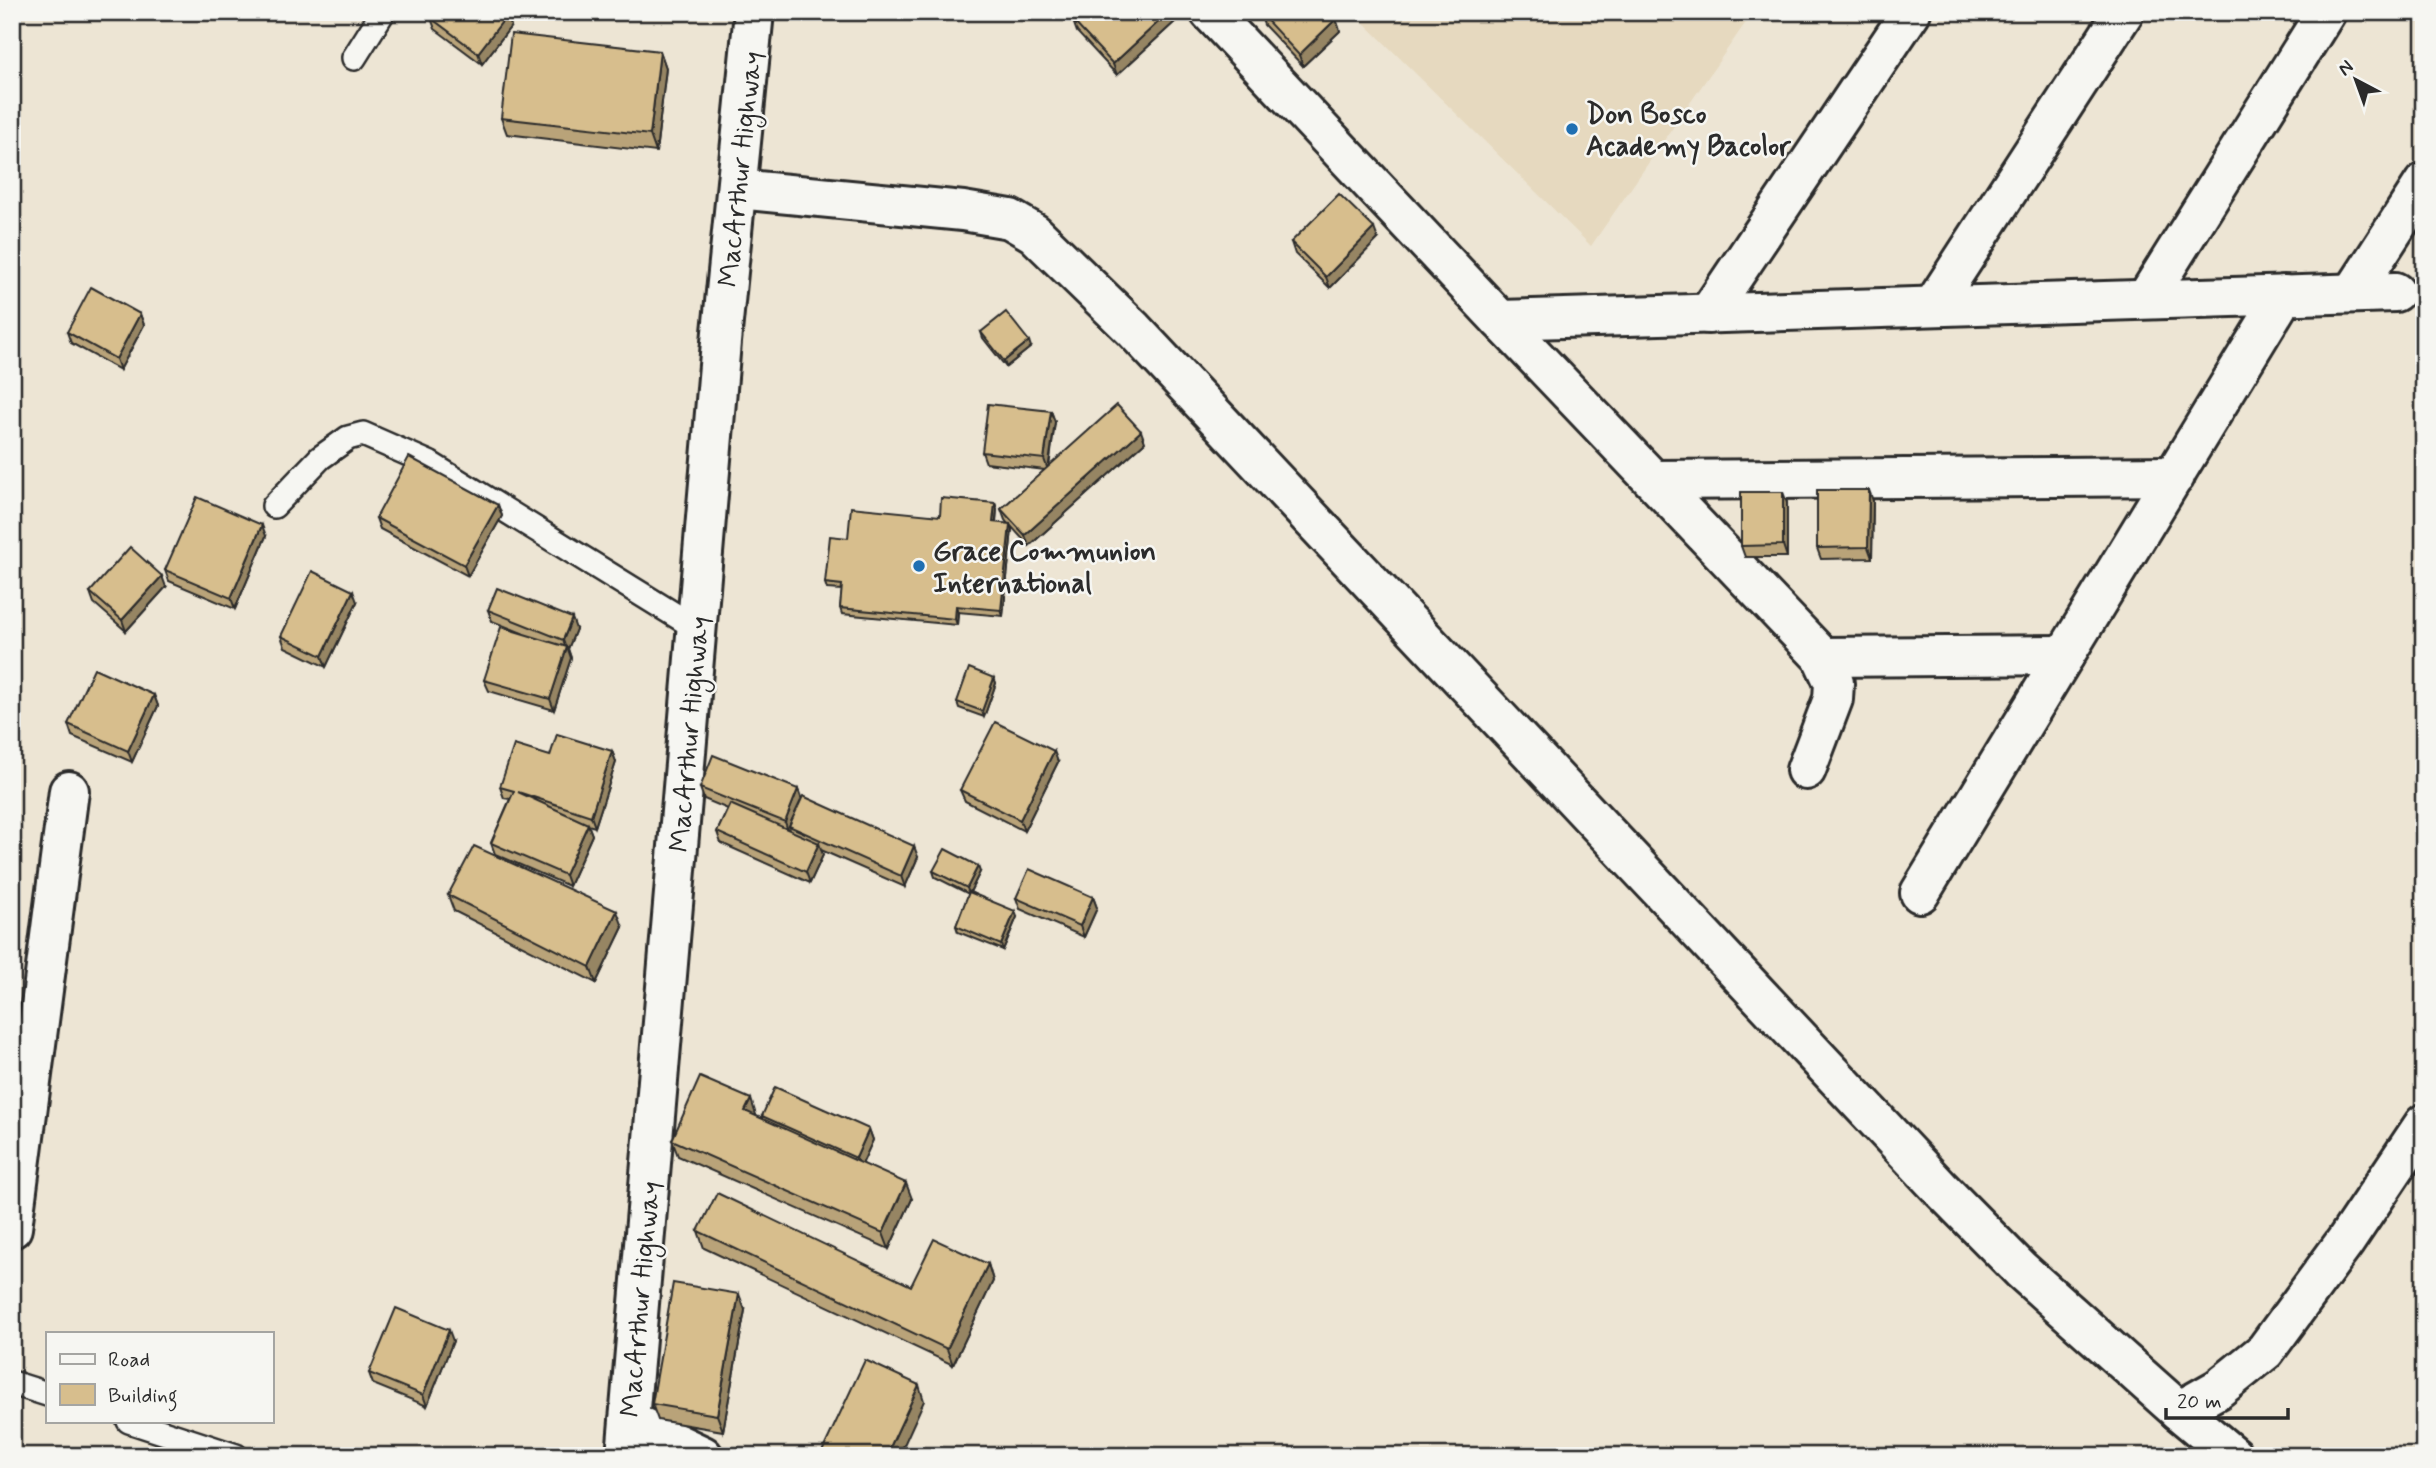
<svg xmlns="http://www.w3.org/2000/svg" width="2436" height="1468" font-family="Mynerve,sans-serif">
<rect width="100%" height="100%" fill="#ede5d4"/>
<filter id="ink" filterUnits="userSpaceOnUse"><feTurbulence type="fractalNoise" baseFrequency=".0143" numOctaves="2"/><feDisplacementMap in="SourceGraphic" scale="14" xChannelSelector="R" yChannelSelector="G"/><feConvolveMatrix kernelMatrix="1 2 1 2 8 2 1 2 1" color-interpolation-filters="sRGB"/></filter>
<g filter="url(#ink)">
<!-- built -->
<path fill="#e6d9bf" d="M 1353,12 L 1753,12 L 1591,246 Z"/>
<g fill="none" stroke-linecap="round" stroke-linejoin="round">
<!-- lane casing -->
<g stroke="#2b2b2b" stroke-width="28">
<g id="lane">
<path d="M 354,58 L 383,12"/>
<path d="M 274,506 L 320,458 L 348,438 L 363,434 L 429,463 L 696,628"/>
<path d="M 12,1383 L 47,1394"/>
<path d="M 129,1421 L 236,1456"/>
</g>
</g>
<!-- street casing -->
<g stroke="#2b2b2b" stroke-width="44">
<g id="street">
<path d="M 1210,12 L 1500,320 L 1822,657 L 1834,683 L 1833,699 L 1806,770"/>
<path d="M 738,189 L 963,211 L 1010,219 L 1034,233 L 1133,329 L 1940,1188 L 2021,1270 L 2179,1411 L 2218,1389 L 2265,1351 L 2345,1242 L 2424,1124"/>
<path d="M 2353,293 L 2424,183"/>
<path d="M 2146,299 L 2326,12"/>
<path d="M 1933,306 L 2124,12"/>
<path d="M 1708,314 L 1911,12"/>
<path d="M 1500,320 L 2395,292"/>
<path d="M 1654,480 L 2175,476"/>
<path d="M 1822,657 L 2065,655"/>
<path d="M 1920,893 L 2284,295"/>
<path d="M 12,1228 L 69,791"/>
<path d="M 2179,1411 L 2233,1456"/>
<path d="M 629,1421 L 703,1456"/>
</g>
</g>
<!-- secondary casing -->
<g stroke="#2b2b2b" stroke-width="44">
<path id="secondary" d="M 626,1456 L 721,342 L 754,12"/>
</g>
<!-- lane -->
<use href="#lane" stroke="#f6f6f2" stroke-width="23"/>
<!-- street -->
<use href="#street" stroke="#f6f6f2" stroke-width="38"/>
<!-- secondary -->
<use href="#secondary" stroke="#f6f6f2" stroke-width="38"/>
</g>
<!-- wall -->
<g fill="#b9a379" stroke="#2b2b2b" stroke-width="2">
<path d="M 1260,13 L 1336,19 L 1340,31 L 1303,66 L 1264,25 Z"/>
<path d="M 507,15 L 511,26 L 482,64 L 435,29 L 431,18 Z"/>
<path d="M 1177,20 L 1117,75 L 1077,32 L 1073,21 Z"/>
<path d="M 660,51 L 666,68 L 656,152 L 507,134 L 501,118 Z"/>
<path d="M 1378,239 L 1330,288 L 1295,254 L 1291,242 Z"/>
<path d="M 140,314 L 144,325 L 120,370 L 71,343 L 67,332 Z"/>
<path d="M 981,332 L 1031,347 L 1006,367 L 983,338 Z"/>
<path d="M 1051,411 L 1055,422 L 1049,467 L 1145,442 L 1029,546 L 1012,527 L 1012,529 L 1003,616 L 958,612 L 957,625 L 842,614 L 840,608 L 842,590 L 827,589 L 825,583 L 848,538 L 995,503 L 997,509 L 996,523 L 1008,524 L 1005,520 L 1001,509 L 1045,470 L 986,463 L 982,452 Z"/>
<path d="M 1873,501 L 1872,558 L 1821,559 L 1817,548 Z"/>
<path d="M 1787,503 L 1787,557 L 1745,557 L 1741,546 Z"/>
<path d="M 498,505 L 502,516 L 468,576 L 380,529 L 376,518 Z"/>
<path d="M 266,536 L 235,609 L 169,581 L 165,570 Z"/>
<path d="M 166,587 L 126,631 L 94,603 L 90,592 Z"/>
<path d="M 357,602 L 326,667 L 285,647 L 281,636 Z"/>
<path d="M 488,610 L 576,629 L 568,649 L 571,658 L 554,710 L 489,691 L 484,680 L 522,633 L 492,621 Z"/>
<path d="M 994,678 L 996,683 L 984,717 L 959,708 L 957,702 Z"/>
<path d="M 154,695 L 158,706 L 132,762 L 72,736 L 68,724 Z"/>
<path d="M 612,751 L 616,762 L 595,827 L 588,825 L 592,835 L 569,886 L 495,854 L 491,843 L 510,799 L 504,798 L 500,787 L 550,756 Z"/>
<path d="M 1058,762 L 1024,831 L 965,801 L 960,790 Z"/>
<path d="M 700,788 L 802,799 L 918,857 L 905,887 L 821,850 L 823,855 L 810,883 L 721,843 L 717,832 L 728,809 L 704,799 Z"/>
<path d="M 933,871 L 980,872 L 970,892 L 1017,917 L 1003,950 L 958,932 L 956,926 L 969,894 L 935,877 Z"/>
<path d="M 448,895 L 623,927 L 596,983 L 454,911 Z"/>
<path d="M 1093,897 L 1097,908 L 1084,937 L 1020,909 L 1016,898 Z"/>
<path d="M 756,1115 L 756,1116 L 763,1119 L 762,1116 L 869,1129 L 873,1140 L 862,1163 L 912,1199 L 889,1249 L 678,1156 L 672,1140 Z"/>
<path d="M 698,1231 L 911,1286 L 988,1264 L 993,1281 L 953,1365 L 704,1248 Z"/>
<path d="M 745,1310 L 723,1431 L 658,1420 L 652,1404 Z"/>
<path d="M 453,1341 L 427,1406 L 373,1384 L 369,1373 Z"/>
</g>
<!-- shaded-wall -->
<g fill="#968563" stroke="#2b2b2b" stroke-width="2">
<path d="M 1169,12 L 1175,12 L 1177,20 L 1117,75 L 1113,64 Z"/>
<path d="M 507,15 L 511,26 L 482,64 L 478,53 Z"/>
<path d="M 1336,19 L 1340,31 L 1303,66 L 1299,55 Z"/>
<path d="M 660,51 L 666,68 L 656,152 L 650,135 Z"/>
<path d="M 1374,228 L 1378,239 L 1330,288 L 1326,277 Z"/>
<path d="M 140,314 L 144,325 L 120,370 L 116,359 Z"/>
<path d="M 1029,341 L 1031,347 L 1006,367 L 1004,361 Z"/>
<path d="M 1051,411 L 1055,422 L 1048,470 L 1044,459 Z"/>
<path d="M 1141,431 L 1145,442 L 1029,546 L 1025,535 Z"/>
<path d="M 1869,490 L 1873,501 L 1872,558 L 1868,547 Z"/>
<path d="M 1783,492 L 1787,503 L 1787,557 L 1783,545 Z"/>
<path d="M 995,503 L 997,509 L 995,528 L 993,522 Z"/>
<path d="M 498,505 L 502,516 L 468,576 L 464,565 Z"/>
<path d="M 1010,524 L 1012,529 L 1003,616 L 1001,610 Z"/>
<path d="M 262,525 L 266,536 L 235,609 L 231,598 Z"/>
<path d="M 162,576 L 166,587 L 126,631 L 122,620 Z"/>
<path d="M 353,591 L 357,602 L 326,667 L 322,656 Z"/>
<path d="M 956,606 L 958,612 L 957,625 L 955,619 Z"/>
<path d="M 572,618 L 576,629 L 568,649 L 571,658 L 554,710 L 550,699 L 566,649 L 563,640 Z"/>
<path d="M 994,678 L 996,683 L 984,717 L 982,711 Z"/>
<path d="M 154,695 L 158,706 L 132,762 L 128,751 Z"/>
<path d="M 612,751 L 616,762 L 595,827 L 591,816 Z"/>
<path d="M 1054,751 L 1058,762 L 1024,831 L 1020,820 Z"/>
<path d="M 798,789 L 802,800 L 789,826 L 790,830 L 789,833 L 785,822 Z"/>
<path d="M 588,824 L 592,835 L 569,886 L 565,875 Z"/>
<path d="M 819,843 L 823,855 L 810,883 L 806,872 Z"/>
<path d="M 914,846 L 918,857 L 905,887 L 901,876 Z"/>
<path d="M 978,866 L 980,872 L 969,894 L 967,888 Z"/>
<path d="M 1093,897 L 1097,908 L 1084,937 L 1080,926 Z"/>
<path d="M 617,911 L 623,927 L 596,983 L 590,967 Z"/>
<path d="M 1015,911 L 1017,917 L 1003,950 L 1001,945 Z"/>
<path d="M 751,1099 L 756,1115 L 750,1127 L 745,1111 Z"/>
<path d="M 869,1129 L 873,1140 L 860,1169 L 856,1158 Z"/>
<path d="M 906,1183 L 912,1199 L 889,1249 L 883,1233 Z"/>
<path d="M 988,1264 L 993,1281 L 953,1365 L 947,1349 Z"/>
<path d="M 739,1294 L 745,1310 L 723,1431 L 717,1415 Z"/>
<path d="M 449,1330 L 453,1341 L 427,1406 L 423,1395 Z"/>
<path d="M 919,1385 L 924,1401 L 899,1456 L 886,1456 Z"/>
</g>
<!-- building -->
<g fill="#d7be8d" stroke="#2b2b2b" stroke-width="2">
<path d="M 436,12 L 503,12 L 507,15 L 478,53 L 431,18 Z"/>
<path d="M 1082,12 L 1169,12 L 1113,64 L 1073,21 Z"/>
<path d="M 1261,12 L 1329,12 L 1336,19 L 1299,55 L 1260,13 Z"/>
<path d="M 511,34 L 660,51 L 650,135 L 501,118 Z"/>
<path d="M 1339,194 L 1374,228 L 1326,277 L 1291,242 Z"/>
<path d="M 91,287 L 140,314 L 116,359 L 67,332 Z"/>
<path d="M 1006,312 L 1029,341 L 1004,361 L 981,332 Z"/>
<path d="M 988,404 L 1051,411 L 1044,459 L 982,452 Z"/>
<path d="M 1117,405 L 1141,431 L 1025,535 L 1001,509 Z"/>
<path d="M 409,457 L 498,505 L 464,565 L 376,518 Z"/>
<path d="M 1817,490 L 1869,490 L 1868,547 L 1817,548 Z"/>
<path d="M 1741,492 L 1783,492 L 1783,545 L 1741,546 Z"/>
<path d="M 197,497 L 262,525 L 231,598 L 165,570 Z"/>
<path d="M 941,498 L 995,503 L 993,522 L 1010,524 L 1001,610 L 956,606 L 955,619 L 840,608 L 842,585 L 825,583 L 830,536 L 848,538 L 851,507 L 940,516 Z"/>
<path d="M 130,547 L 162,576 L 122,620 L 90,592 Z"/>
<path d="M 312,571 L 353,591 L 322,656 L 281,636 Z"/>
<path d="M 497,588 L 572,618 L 563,640 L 488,610 Z"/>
<path d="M 501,627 L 567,647 L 550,699 L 484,680 Z"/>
<path d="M 94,668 L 154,695 L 128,751 L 68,724 Z"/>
<path d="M 969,668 L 994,678 L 982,711 L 957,702 Z"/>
<path d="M 995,722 L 1054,751 L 1020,820 L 960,790 Z"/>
<path d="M 557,734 L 612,751 L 591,816 L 518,792 L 588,824 L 565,875 L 491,843 L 514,791 L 500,787 L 514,745 L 550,756 Z"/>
<path d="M 713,755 L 798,789 L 785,822 L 700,788 Z"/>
<path d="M 803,796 L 914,846 L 901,876 L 789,826 Z"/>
<path d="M 730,804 L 819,843 L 806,872 L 717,832 Z"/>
<path d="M 474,846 L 617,911 L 590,967 L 448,895 Z"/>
<path d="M 945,849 L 978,866 L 967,888 L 933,871 Z"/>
<path d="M 1029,869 L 1093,897 L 1080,926 L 1016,898 Z"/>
<path d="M 969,892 L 1015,911 L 1001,945 L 956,926 Z"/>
<path d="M 700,1077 L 751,1099 L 745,1111 L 906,1183 L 883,1233 L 672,1140 Z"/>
<path d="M 775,1087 L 869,1129 L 856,1158 L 762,1116 Z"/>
<path d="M 717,1193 L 911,1286 L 934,1239 L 988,1264 L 947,1349 L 698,1231 Z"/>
<path d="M 673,1283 L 739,1294 L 717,1415 L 652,1404 Z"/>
<path d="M 396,1308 L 449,1330 L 423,1395 L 369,1373 Z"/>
<path d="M 865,1360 L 919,1385 L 886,1456 L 820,1456 Z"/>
<path d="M 65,1452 L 81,1456 L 64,1456 Z"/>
</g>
</g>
<!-- markers -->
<g fill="#1f6fb2" stroke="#f6f6f2" stroke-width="2.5">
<circle cx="1572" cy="129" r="7"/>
<circle cx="919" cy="566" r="7"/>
</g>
<g text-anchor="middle" stroke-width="5" stroke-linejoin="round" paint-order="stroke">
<!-- poi labels -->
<g font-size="28" font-weight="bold" fill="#2b2b2b" stroke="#f6f6f2" text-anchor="start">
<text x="1586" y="123">Don Bosco<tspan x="1586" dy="32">Academy Bacolor</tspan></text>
<text x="933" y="560">Grace Communion<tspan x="933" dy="32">International</tspan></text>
</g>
<!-- street labels -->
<g font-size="28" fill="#2b2b2b" stroke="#f6f6f2">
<text transform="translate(739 169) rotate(-84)" y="10">MacArthur Highway</text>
<text transform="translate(688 734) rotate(-85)" y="10">MacArthur Highway</text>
<text transform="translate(639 1299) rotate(-85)" y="10">MacArthur Highway</text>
</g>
</g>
<!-- margin -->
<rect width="2436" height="1468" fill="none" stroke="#f6f6f2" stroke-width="42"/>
<rect x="21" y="21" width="2394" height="1426" fill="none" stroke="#2b2b2b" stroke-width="2.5" filter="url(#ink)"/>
<!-- legend -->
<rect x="46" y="1332" width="228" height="91" fill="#f6f6f2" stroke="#a5a5a2" stroke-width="2"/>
<rect x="60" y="1354" width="35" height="10" fill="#f6f6f2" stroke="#a5a5a2" stroke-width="2"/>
<text x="108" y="1366" font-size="21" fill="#2b2b2b">Road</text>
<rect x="60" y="1384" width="35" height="21" fill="#d7be8d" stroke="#a5a5a2" stroke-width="2"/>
<text x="108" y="1402" font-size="21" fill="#2b2b2b">Building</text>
<!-- north arrow -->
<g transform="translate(2356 80) rotate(319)" stroke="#f6f6f2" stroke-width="5" paint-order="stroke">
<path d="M0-5L12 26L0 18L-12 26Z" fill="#2b2b2b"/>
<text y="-10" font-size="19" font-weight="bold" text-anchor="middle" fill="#2b2b2b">N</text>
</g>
<!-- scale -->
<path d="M2166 1408v10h122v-10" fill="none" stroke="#2b2b2b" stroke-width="3.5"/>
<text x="2177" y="1408" font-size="21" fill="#2b2b2b" stroke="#f6f6f2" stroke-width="5" paint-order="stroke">20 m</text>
</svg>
